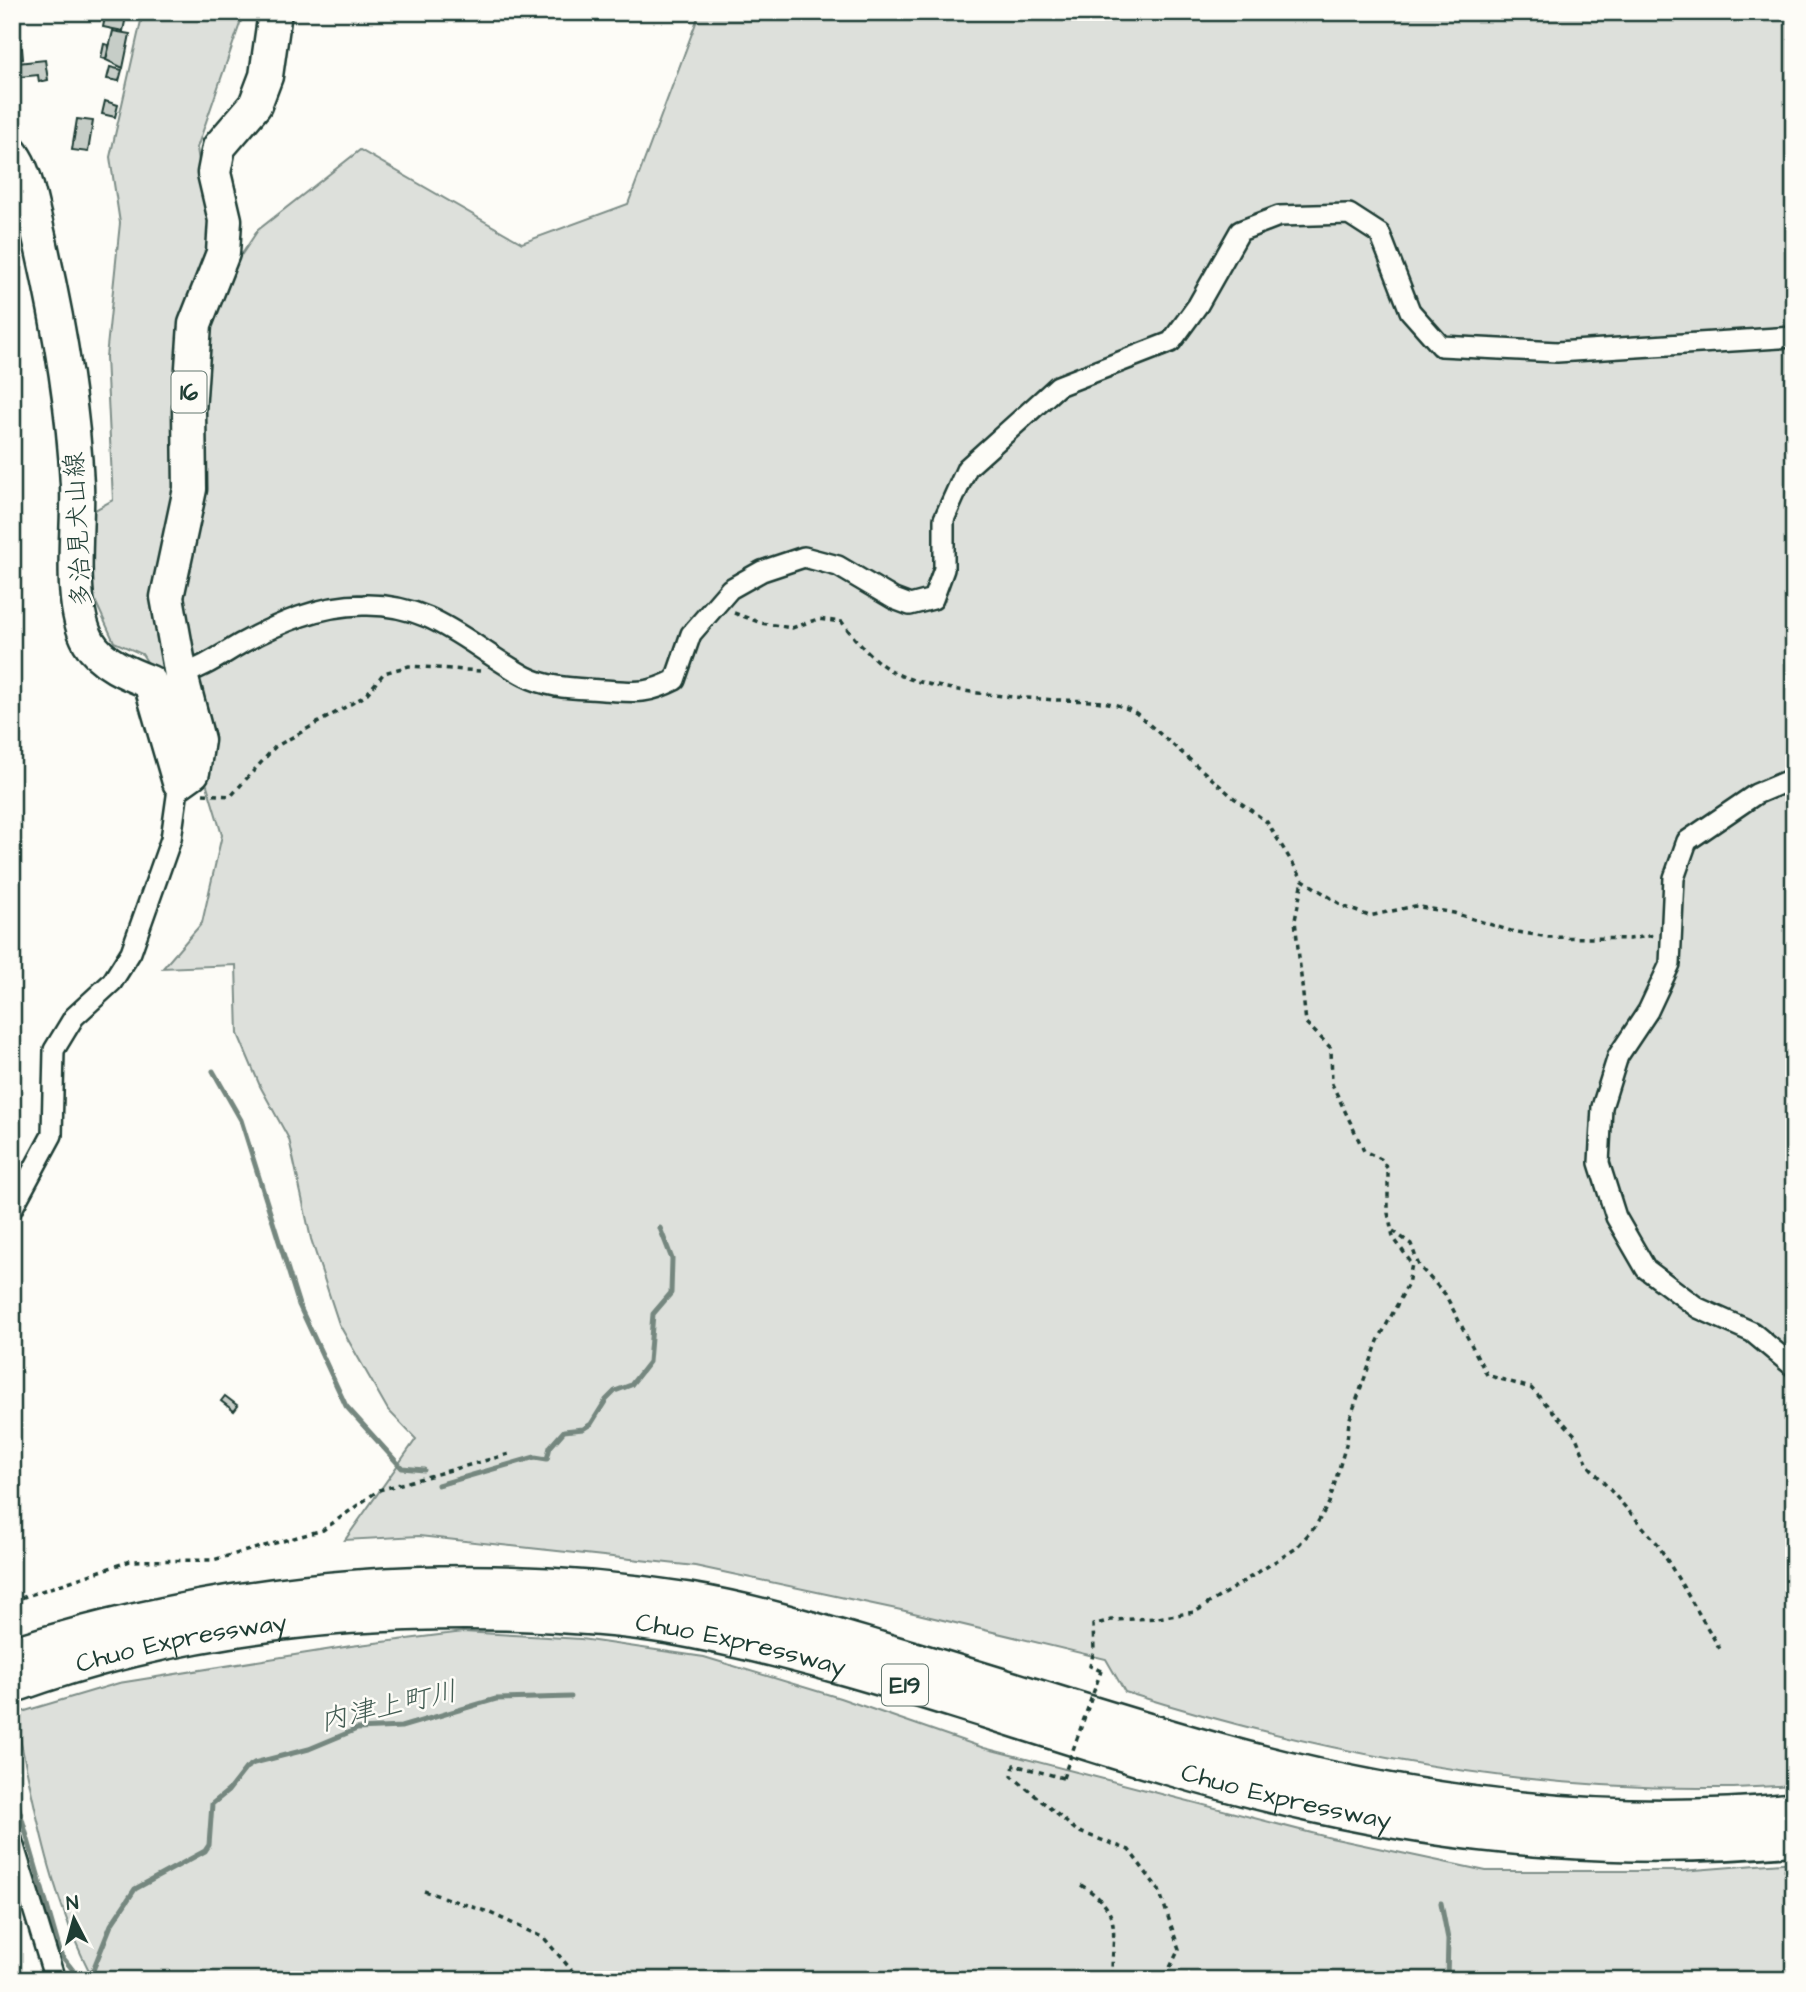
<svg xmlns="http://www.w3.org/2000/svg" width="1806" height="1992" font-family="'Architects Daughter','Klee One',sans-serif">
<rect width="100%" height="100%" fill="#fdfcf7"/>
<filter id="ink" filterUnits="userSpaceOnUse"><feTurbulence type="fractalNoise" baseFrequency=".0143" numOctaves="2"/><feDisplacementMap in="SourceGraphic" scale="14" xChannelSelector="R" yChannelSelector="G"/><feConvolveMatrix kernelMatrix="1 2 1 2 8 2 1 2 1" color-interpolation-filters="sRGB"/></filter>
<g filter="url(#ink)">
<!-- green -->
<g fill="#dde0db" stroke="#7e8e88" stroke-width="2">
<path d="M 139,12 L 244,12 L 197,148 L 209,228 L 242,254 L 258,230 L 360,150 L 522,243 L 628,204 L 700,12 L 1794,12 L 1794,1785 C 1567,1800 1341,1760 1125,1692 L 1106,1659 L 901,1610 L 695,1566 L 419,1536 L 345,1540 L 416,1439 L 388,1410 L 339,1324 L 311,1239 L 289,1139 L 260,1086 L 238,1034 L 236,965 L 163,968 L 202,923 L 222,835 L 190,729 L 142,654 L 114,642 L 93,596 L 93,511 L 113,500 L 106,357 L 120,223 L 110,157 L 141,21 Z"/>
<path d="M 463,1632 L 581,1639 L 704,1657 L 840,1698 L 984,1748 L 1331,1838 L 1486,1871 L 1682,1871 L 1794,1862 L 1794,1980 L 94,1980 C 50,1899 34,1804 15,1714 L 119,1683 L 351,1646 Z"/>
</g>
<g fill="none" stroke-linecap="round" stroke-linejoin="round">
<!-- stream -->
<g stroke="#75877f" stroke-width="5">
<path d="M 213,1071 L 241,1120 L 299,1305 L 346,1406 L 402,1468 L 424,1470"/>
<path d="M 438,1485 L 535,1457 L 547,1459 L 550,1447 L 564,1431 L 583,1429 L 591,1424 L 606,1400 L 615,1391 L 631,1385 L 649,1362 L 653,1314 L 671,1293 L 672,1259 L 660,1228"/>
<path d="M 12,1784 L 61,1955 L 76,1974 L 89,1977"/>
<path d="M 1441,1903 L 1448,1939 L 1447,1980"/>
<path d="M 89,1980 L 111,1925 L 135,1889 L 205,1851 L 209,1845 L 212,1804 L 228,1791 L 246,1768 L 254,1763 L 309,1749 L 357,1729 L 401,1727 L 496,1699 L 571,1697"/>
</g>
</g>
<!-- building -->
<g fill="#c6cdc7" stroke="#1f3d34" stroke-width="2">
<path d="M 106,12 L 127,12 L 123,31 L 103,27 Z"/>
<path d="M 13,28 L 16,49 L 22,48 L 23,59 L 14,60 L 12,68 Z"/>
<path d="M 113,31 L 130,34 L 123,68 L 106,60 Z"/>
<path d="M 104,44 L 109,45 L 106,59 L 101,58 Z"/>
<path d="M 45,60 L 48,80 L 39,82 L 38,75 L 19,77 L 18,63 Z"/>
<path d="M 110,67 L 122,70 L 119,81 L 107,79 Z"/>
<path d="M 105,101 L 118,105 L 115,117 L 102,114 Z"/>
<path d="M 77,119 L 93,121 L 88,152 L 72,150 Z"/>
<path d="M 225,1396 L 238,1406 L 234,1411 L 221,1401 Z"/>
</g>
<g fill="none" stroke-linecap="round" stroke-linejoin="round">
<!-- street casing -->
<g stroke="#1f3d34" stroke-width="24">
<g id="street">
<path d="M 181,675 C 205,667 221,655 242,643 C 279,623 320,605 363,605 C 434,603 469,646 525,676 C 550,689 577,688 603,690 C 636,692 645,695 675,680 L 691,634 L 730,589 L 762,571 L 804,557 L 838,566 L 894,599 L 910,605 L 933,599 L 944,569 L 944,519 L 967,468 L 1058,386 L 1171,342 L 1198,305 L 1240,231 L 1279,216 L 1349,214 L 1380,234 L 1410,311 L 1441,346 L 1557,352 L 1794,337"/>
<path d="M 1794,778 L 1756,794 L 1687,841 L 1674,878 L 1670,964 L 1648,1011 L 1618,1056 L 1602,1107 L 1599,1163 L 1616,1217 L 1646,1269 L 1698,1308 L 1752,1332 L 1794,1367"/>
<path d="M 12,1209 L 52,1135 L 54,1050 L 74,1017 L 112,982 L 131,952 L 171,839 L 179,782"/>
<path d="M 12,1840 L 55,1980"/>
</g>
</g>
<!-- primary casing -->
<g stroke="#1f3d34" stroke-width="37">
<path id="primary" d="M 12,153 C 26,171 30,201 36,223 C 56,308 73,397 77,485 C 79,528 67,604 89,642 C 101,663 129,674 150,682 L 179,782 L 193,772 L 198,740 L 181,675 L 167,597 L 190,489 L 189,411 L 195,324 L 223,253 L 225,220 L 214,173 L 219,147 L 255,105 L 266,76 L 275,12"/>
</g>
<!-- highway casing -->
<g stroke="#1f3d34" stroke-width="40">
<g id="highway">
<path d="M 12,1655 C 234,1586 459,1565 689,1601 C 755,1612 819,1632 883,1651 C 994,1683 1104,1720 1215,1751 C 1400,1803 1602,1831 1794,1811"/>
<path id="s1" d="M 12,1685 C 171,1627 338,1608 506,1612 C 561,1614 616,1617 670,1626 C 889,1665 1095,1756 1312,1804 C 1468,1839 1635,1852 1794,1837"/>
</g>
</g>
<!-- path -->
<g stroke="#1f3d34" stroke-width="3.5" stroke-dasharray="5 5" stroke-linecap="butt">
<path d="M 734,613 L 761,623 L 792,628 L 818,619 L 842,622 C 856,641 874,662 895,673 C 932,691 1016,698 1058,700 C 1086,701 1112,699 1136,713 L 1234,798 L 1267,822 L 1303,880 L 1345,907 L 1369,916 L 1415,906 L 1454,913 L 1511,931 L 1548,937 L 1629,939 L 1655,935"/>
<path d="M 203,794 L 231,796 L 275,747 L 365,696 L 384,673 L 409,666 L 480,671"/>
<path d="M 1393,1231 L 1411,1244 L 1419,1266 L 1445,1294 L 1487,1375 L 1531,1388 L 1575,1435 L 1588,1465 L 1657,1543 L 1720,1649"/>
<path d="M 12,1601 L 130,1561 L 213,1560 L 323,1530 L 379,1490 L 509,1454"/>
<path d="M 1101,1671 L 1090,1666 L 1094,1651 L 1093,1625 L 1111,1620 L 1158,1618 L 1195,1612 L 1295,1549 L 1315,1527 L 1329,1503 L 1347,1441 L 1349,1421 L 1378,1341 L 1408,1284 L 1412,1264 L 1393,1237 L 1388,1213 L 1388,1169 L 1381,1159 L 1364,1151 L 1332,1084 L 1331,1048 L 1306,1023 L 1295,920 L 1303,880"/>
<path d="M 1063,1778 L 1014,1765 L 1012,1776 L 1077,1831 L 1129,1850 L 1159,1890 L 1179,1949 L 1164,1980"/>
<path d="M 1081,1885 C 1126,1913 1111,1932 1112,1980"/>
<path d="M 424,1891 L 488,1912 L 544,1938 L 580,1980"/>
<path d="M 926,1975 L 930,1980"/>
</g>
<!-- street -->
<use href="#street" stroke="#fdfcf7" stroke-width="19"/>
<!-- primary -->
<use href="#primary" stroke="#fdfcf7" stroke-width="32"/>
<!-- highway -->
<use href="#highway" stroke="#fdfcf7" stroke-width="35"/>
<!-- path-bridge -->
<path stroke="#1f3d34" stroke-width="3.5" stroke-dasharray="5 5" stroke-linecap="butt" d="M 1063,1778 L 1101,1671"/>
</g>
</g>
<g text-anchor="middle" stroke-width="5" stroke-linejoin="round" paint-order="stroke">
<!-- shield labels -->
<g fill="#fdfcf7" stroke="#62766e" stroke-width="2">
<rect x="171.5" y="371.5" width="35" height="41" rx="5"/>
<rect x="882" y="1664.5" width="46" height="41" rx="5"/>
</g>
<g font-size="24" font-weight="bold" fill="#1f3d34">
<text x="189" y="400">16</text>
<text x="905" y="1693">E19</text>
</g>
<!-- street labels -->
<g font-size="26" fill="#1f3d34" stroke="#fdfcf7">
<text transform="translate(77 530) rotate(-93)" y="9">多治見犬山線</text>
<text dy="9" stroke="none"><textPath href="#s1" startOffset="175">Chuo Expressway</textPath></text>
<text dy="9" stroke="none"><textPath href="#s1" startOffset="740">Chuo Expressway</textPath></text>
<text dy="9" stroke="none"><textPath href="#s1" startOffset="1307">Chuo Expressway</textPath></text>
</g>
<!-- water labels -->
<g font-size="28" font-style="italic" fill="#435c53" stroke="#fdfcf7">
<text transform="translate(388 1705) rotate(-13)" y="10">内津上町川</text>
</g>
</g>
<!-- margin -->
<rect width="1806" height="1992" fill="none" stroke="#fdfcf7" stroke-width="42"/>
<rect x="21" y="21" width="1764" height="1950" fill="none" stroke="#1f3d34" stroke-width="2.5" filter="url(#ink)"/>
<!-- north arrow -->
<g transform="translate(74 1919) rotate(354)" stroke="#fdfcf7" stroke-width="5" paint-order="stroke">
<path d="M0-5L12 26L0 18L-12 26Z" fill="#1f3d34"/>
<text y="-10" font-size="19" font-weight="bold" text-anchor="middle" fill="#1f3d34">N</text>
</g>
</svg>
